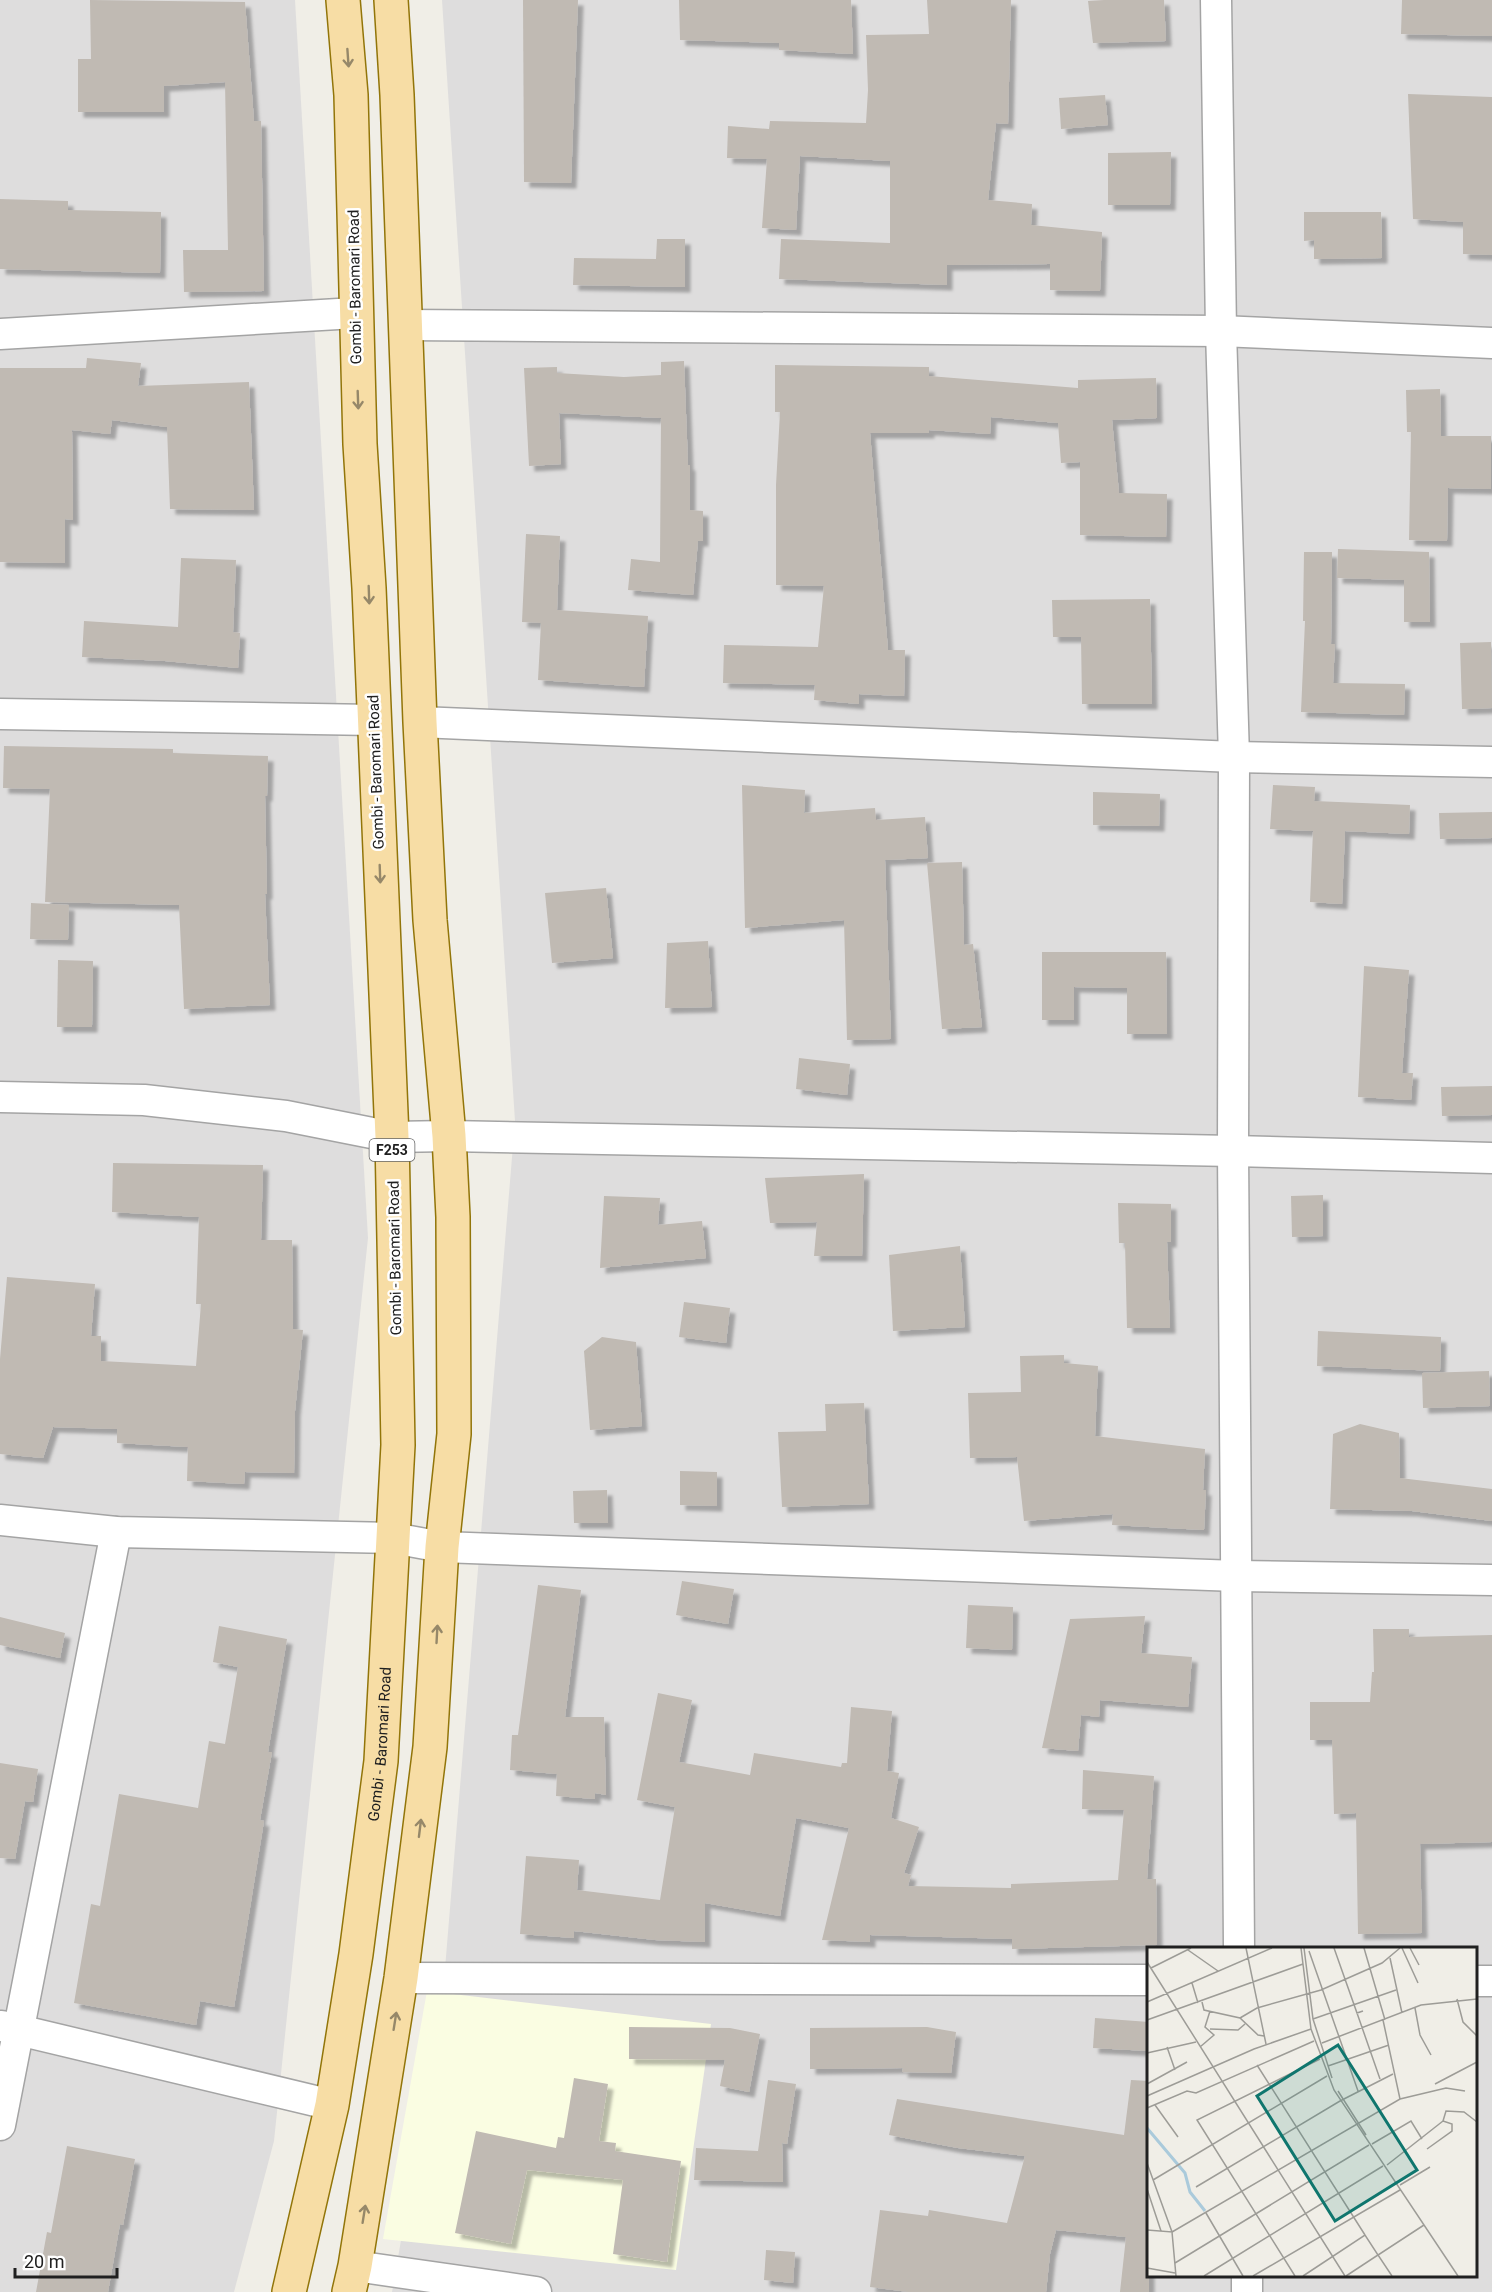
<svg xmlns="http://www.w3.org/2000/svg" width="1492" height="2292" font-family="Roboto,sans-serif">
<defs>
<filter id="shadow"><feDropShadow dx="5.5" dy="5.5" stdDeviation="1.5" flood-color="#0004"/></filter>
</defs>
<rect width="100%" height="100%" fill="#f0eee7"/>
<!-- residential -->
<g fill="#dedddd" fill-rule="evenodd">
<path d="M 0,0 L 295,0 L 368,1238 L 274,2141 L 234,2292 L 0,2292 Z"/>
<path d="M 442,0 L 1492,0 L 1492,2292 L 392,2292 L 442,2005 L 515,1121 ZM 1148,1948 L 1476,1948 L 1476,2276 L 1148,2276 Z"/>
</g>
<!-- education -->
<path fill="#fafde2" d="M 427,1991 L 711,2024 L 676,2270 L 383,2239 Z"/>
<!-- building -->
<g fill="#c0bab3" filter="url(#shadow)">
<path d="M 90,0 L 245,2 L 254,121 L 261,121 L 264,291 L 184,292 L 183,250 L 228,250 L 225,82 L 164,86 L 164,112 L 78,112 L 78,59 L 91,59 Z"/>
<path d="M 523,0 L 578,0 L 571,183 L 524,182 Z"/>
<path d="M 679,0 L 851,0 L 853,54 L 779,50 L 779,43 L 680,40 Z"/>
<path d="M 927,0 L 1011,0 L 1008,124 L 996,123 L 988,200 L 1032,204 L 1031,225 L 1102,232 L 1100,291 L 1050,290 L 1050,264 L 947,265 L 947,285 L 779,279 L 781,239 L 890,243 L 890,161 L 800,156 L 796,230 L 762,228 L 767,159 L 727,158 L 728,126 L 769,129 L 770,121 L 866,123 L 868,90 L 866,35 L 929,34 Z"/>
<path d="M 1104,0 L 1164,0 L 1166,41 L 1093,43 L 1088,1 Z"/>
<path d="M 1402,0 L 1492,0 L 1492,36 L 1401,34 Z"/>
<path d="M 1408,94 L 1492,97 L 1492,255 L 1463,254 L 1463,222 L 1413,219 Z"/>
<path d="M 1105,95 L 1108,125 L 1061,129 L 1059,98 Z"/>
<path d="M 1171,152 L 1170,205 L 1108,205 L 1108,153 Z"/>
<path d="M 0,199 L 68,201 L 68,210 L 161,212 L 160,273 L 0,269 Z"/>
<path d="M 1304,212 L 1381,212 L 1382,258 L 1314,259 L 1314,240 L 1304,241 Z"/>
<path d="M 657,239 L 685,239 L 685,287 L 573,285 L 574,258 L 656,259 Z"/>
<path d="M 87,358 L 141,363 L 138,386 L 249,382 L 254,510 L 170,509 L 167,427 L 112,420 L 110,434 L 72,430 L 73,520 L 65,519 L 65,563 L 0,562 L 0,368 L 86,368 Z"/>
<path d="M 684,361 L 688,465 L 690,465 L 690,510 L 703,511 L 703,541 L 698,541 L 693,595 L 628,590 L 631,559 L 660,562 L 661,418 L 559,413 L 561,464 L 529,466 L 524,368 L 557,367 L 557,373 L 624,377 L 661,375 L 661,362 Z"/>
<path d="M 775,365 L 929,367 L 929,376 L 1078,388 L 1078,380 L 1156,378 L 1157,418 L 1112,420 L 1119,493 L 1167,494 L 1166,537 L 1080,535 L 1080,462 L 1061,463 L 1058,423 L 991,417 L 990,434 L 929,430 L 929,433 L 870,433 L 888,650 L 905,650 L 904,696 L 859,694 L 859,704 L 814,700 L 815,685 L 723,683 L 724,645 L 818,647 L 824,586 L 776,585 L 776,485 L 780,412 L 775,412 Z"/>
<path d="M 1440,389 L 1441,436 L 1491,436 L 1491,489 L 1448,488 L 1447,541 L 1409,540 L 1411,432 L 1407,432 L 1406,390 Z"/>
<path d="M 526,534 L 560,536 L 557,610 L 648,616 L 644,687 L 538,680 L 541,623 L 522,622 Z"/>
<path d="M 1338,549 L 1429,552 L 1430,622 L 1404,622 L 1404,580 L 1337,578 Z"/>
<path d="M 1304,552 L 1332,552 L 1331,644 L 1335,644 L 1333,683 L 1405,684 L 1404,715 L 1301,712 L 1305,621 L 1303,621 Z"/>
<path d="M 181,558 L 236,560 L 233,632 L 240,633 L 238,668 L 165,661 L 82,657 L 84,621 L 178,627 Z"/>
<path d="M 1150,599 L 1152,704 L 1082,704 L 1081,637 L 1053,637 L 1052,600 Z"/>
<path d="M 1491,642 L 1492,708 L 1462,709 L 1460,643 Z"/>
<path d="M 4,746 L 173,749 L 173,753 L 268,756 L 267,796 L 265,796 L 267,894 L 265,894 L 270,1005 L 184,1009 L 179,905 L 45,902 L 50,789 L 3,788 Z"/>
<path d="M 742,785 L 805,790 L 804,813 L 875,808 L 876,820 L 925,817 L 928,858 L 885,860 L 891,1039 L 847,1040 L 844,920 L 745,928 Z"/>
<path d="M 1273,785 L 1315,787 L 1314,801 L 1410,805 L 1409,834 L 1345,831 L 1342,904 L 1310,902 L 1313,831 L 1270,829 Z"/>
<path d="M 1093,792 L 1160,794 L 1159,826 L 1093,825 Z"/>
<path d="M 1492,812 L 1492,838 L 1440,839 L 1439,813 Z"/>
<path d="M 962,862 L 964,945 L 973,944 L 982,1027 L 942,1029 L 927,863 Z"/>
<path d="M 606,888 L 613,958 L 552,963 L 545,893 Z"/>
<path d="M 31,903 L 69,905 L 68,940 L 30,939 Z"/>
<path d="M 708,941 L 712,1007 L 665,1008 L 667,943 Z"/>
<path d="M 1042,952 L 1166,952 L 1167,1034 L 1127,1034 L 1127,988 L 1074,987 L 1074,1020 L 1042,1020 Z"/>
<path d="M 58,960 L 93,961 L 92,1027 L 57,1027 Z"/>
<path d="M 1364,966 L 1409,970 L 1402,1073 L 1413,1073 L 1411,1100 L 1358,1097 Z"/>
<path d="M 799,1058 L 850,1064 L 847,1095 L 796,1089 Z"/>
<path d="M 1492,1086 L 1492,1115 L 1442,1116 L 1441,1087 Z"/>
<path d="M 113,1163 L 263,1165 L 261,1240 L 292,1240 L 293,1329 L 303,1330 L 295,1411 L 294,1473 L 245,1472 L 244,1484 L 187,1481 L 188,1447 L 117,1443 L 117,1429 L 53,1427 L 43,1458 L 0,1454 L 0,1359 L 7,1277 L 95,1284 L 91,1336 L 101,1336 L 101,1361 L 196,1366 L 201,1304 L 196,1304 L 199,1217 L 112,1212 Z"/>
<path d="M 864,1174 L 862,1256 L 814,1256 L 817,1222 L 770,1223 L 765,1178 Z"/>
<path d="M 1323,1195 L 1323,1236 L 1292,1237 L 1291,1196 Z"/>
<path d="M 604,1196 L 660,1198 L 658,1225 L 702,1221 L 706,1258 L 600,1268 Z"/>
<path d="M 1118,1203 L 1171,1204 L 1171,1242 L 1167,1242 L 1170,1328 L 1127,1328 L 1125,1243 L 1119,1243 Z"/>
<path d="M 960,1246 L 965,1327 L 893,1331 L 889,1255 Z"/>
<path d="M 684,1302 L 730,1308 L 726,1343 L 679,1337 Z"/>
<path d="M 1318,1331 L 1441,1337 L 1440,1371 L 1317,1366 Z"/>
<path d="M 602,1337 L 636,1342 L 642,1426 L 590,1430 L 584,1351 Z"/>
<path d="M 1064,1355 L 1064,1363 L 1098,1366 L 1095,1436 L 1205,1449 L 1203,1490 L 1206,1490 L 1204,1530 L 1112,1525 L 1113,1514 L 1024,1521 L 1017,1457 L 970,1458 L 968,1393 L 1021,1392 L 1020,1356 Z"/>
<path d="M 1489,1371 L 1490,1406 L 1423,1408 L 1422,1373 Z"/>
<path d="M 864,1403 L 869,1504 L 782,1507 L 778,1432 L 826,1431 L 825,1404 Z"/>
<path d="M 1360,1424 L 1399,1433 L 1400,1478 L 1492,1489 L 1492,1521 L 1412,1511 L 1330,1509 L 1333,1434 Z"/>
<path d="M 680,1471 L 717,1472 L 717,1506 L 680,1505 Z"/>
<path d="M 607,1490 L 608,1523 L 574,1523 L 573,1491 Z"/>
<path d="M 682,1581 L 734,1589 L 728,1624 L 676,1615 Z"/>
<path d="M 538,1585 L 581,1590 L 565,1717 L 604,1717 L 606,1795 L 595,1793 L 595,1799 L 556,1796 L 557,1774 L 510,1770 L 512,1735 L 518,1735 Z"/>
<path d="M 968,1605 L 1013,1607 L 1012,1650 L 966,1648 Z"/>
<path d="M 1145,1616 L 1141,1653 L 1192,1657 L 1188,1707 L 1100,1700 L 1099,1717 L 1081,1715 L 1078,1751 L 1042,1748 L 1070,1619 Z"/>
<path d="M 0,1617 L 65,1633 L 60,1658 L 0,1645 Z"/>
<path d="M 219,1626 L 287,1639 L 268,1752 L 272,1752 L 260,1820 L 264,1821 L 234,2007 L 200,2001 L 196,2025 L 74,2003 L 91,1904 L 100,1906 L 119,1794 L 198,1808 L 209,1741 L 225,1744 L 238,1667 L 213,1662 Z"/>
<path d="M 1373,1629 L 1409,1629 L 1409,1637 L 1492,1635 L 1492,1842 L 1420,1844 L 1422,1933 L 1358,1934 L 1356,1813 L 1334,1814 L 1332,1740 L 1310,1740 L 1310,1702 L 1370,1702 L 1372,1672 L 1374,1672 Z"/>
<path d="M 658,1693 L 692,1700 L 679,1762 L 750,1775 L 754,1753 L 841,1767 L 842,1763 L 847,1763 L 851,1707 L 892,1711 L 887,1771 L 899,1773 L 891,1818 L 919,1827 L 904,1873 L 911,1875 L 908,1886 L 1011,1888 L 1011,1884 L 1118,1880 L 1124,1810 L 1082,1809 L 1083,1770 L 1154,1776 L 1147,1879 L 1156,1879 L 1157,1945 L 1012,1949 L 1012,1939 L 870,1935 L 870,1942 L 822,1940 L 849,1828 L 796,1818 L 780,1916 L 705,1903 L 705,1942 L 655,1940 L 574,1931 L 574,1938 L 520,1934 L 526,1856 L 579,1860 L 577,1890 L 660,1900 L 675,1807 L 637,1800 Z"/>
<path d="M 0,1763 L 38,1769 L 33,1802 L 25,1801 L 15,1859 L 0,1858 Z"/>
<path d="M 1095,2018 L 1149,2022 L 1149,2051 L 1093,2048 Z"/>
<path d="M 629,2027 L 730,2028 L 760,2034 L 749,2092 L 720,2086 L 725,2060 L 629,2059 Z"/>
<path d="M 927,2027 L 956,2032 L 951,2073 L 902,2072 L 903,2068 L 810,2069 L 810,2028 Z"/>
<path d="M 574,2078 L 608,2084 L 599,2141 L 616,2143 L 615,2151 L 681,2161 L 667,2262 L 613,2254 L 623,2180 L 527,2170 L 511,2244 L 455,2233 L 476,2131 L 556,2148 L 558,2137 L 564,2138 Z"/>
<path d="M 768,2080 L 796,2084 L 787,2144 L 782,2143 L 783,2182 L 694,2180 L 696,2148 L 758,2151 Z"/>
<path d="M 1131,2080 L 1149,2081 L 1149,2175 L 1146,2205 L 1149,2206 L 1149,2292 L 1120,2292 L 1126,2237 L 1056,2230 L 1050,2254 L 1046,2292 L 909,2292 L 870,2287 L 880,2210 L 928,2216 L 929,2210 L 1007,2223 L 1025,2156 L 958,2148 L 889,2135 L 897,2099 L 1124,2135 Z"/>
<path d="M 67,2146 L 135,2159 L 123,2225 L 120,2224 L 108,2292 L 36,2292 L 47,2232 L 51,2233 Z"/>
<path d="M 766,2250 L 795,2252 L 793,2283 L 764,2280 Z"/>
</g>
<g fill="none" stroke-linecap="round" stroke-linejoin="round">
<!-- minor casing -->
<g stroke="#a4a4a4" stroke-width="33">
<g id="minor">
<path d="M 1216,0 L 1221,331 L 1234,757 L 1233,1151 L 1239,1948"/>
<path d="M 405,325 L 1221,331 L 1492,343"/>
<path d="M 0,334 L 355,313"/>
<path d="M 0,714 L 374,720"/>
<path d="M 420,722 L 1234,757 L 1492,762"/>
<path d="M 0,1097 L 144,1100 L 286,1116 L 392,1137 L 449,1136 L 1233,1151 L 1492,1158"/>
<path d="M 0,1520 L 116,1532 L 393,1538 L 442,1547 L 1237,1576 L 1492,1580"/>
<path d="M 401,1978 L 1148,1980"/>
<path d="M 1476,1981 L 1492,1981"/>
<path d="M 2,2026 L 332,2105"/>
<path d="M 0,2125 L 116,1532"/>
<path d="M 355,2266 L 536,2292"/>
<path d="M 1247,2276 L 1247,2292"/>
</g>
</g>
<!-- primary casing -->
<g stroke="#927509" stroke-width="36">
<g id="primary">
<path id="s1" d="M 289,2292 L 332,2105 L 356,1954 L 381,1761 L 398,1445 L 392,1137 L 369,588 L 360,444 L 351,95 L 343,0"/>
<path d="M 349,2292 L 355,2266 L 401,1978 L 430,1747 L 442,1547 L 454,1434 L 453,1217 L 449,1136 L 430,920 L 420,722 L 397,95 L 391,0"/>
</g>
</g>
<!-- minor -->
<use href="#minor" stroke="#fff" stroke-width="30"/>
<!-- primary -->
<use href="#primary" stroke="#f7dda5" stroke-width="33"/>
</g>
<!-- one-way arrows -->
<defs><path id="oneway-shaft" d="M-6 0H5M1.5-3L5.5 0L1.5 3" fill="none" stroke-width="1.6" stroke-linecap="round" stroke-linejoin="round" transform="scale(1.5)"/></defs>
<g stroke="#968869">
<use href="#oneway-shaft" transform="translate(348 58) rotate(86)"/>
<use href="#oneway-shaft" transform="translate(358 400) rotate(88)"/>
<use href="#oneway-shaft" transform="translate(369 595) rotate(88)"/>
<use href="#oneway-shaft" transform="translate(380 874) rotate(88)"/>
<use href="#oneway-shaft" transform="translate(437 1634) rotate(-87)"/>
<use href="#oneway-shaft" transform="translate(420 1828) rotate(-83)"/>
<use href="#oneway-shaft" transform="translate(395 2021) rotate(-81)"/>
<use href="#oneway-shaft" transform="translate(364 2214) rotate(-81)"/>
</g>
<g text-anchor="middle" stroke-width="5" stroke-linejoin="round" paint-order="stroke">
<!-- shield labels -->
<rect fill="#fff" stroke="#636363" stroke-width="1.5" x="369.5" y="1139" width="45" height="22" rx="4.5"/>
<g font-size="14" font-weight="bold" fill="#202020">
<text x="392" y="1155">F253</text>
</g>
<!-- street labels -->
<g font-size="15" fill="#202020" stroke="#fff">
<text transform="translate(355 287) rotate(-91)" y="5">Gombi - Baromari Road</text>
<text transform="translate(376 772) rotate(-92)" y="5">Gombi - Baromari Road</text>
<text transform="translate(395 1258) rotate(-91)" y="5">Gombi - Baromari Road</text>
<text dy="5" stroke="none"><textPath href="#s1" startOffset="556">Gombi - Baromari Road</textPath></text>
</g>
</g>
<!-- overview -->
<g transform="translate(1147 1947)">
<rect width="330" height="330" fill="#f0eee7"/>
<path fill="none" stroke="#aacadb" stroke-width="3" d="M 0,181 L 38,226 L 43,245 L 58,264"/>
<path fill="none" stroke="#9d9c97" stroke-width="1.5" d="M 99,1 L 119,97M 154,1 L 164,82 L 187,143 L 311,329M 157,1 L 166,72 L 185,131M 187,1 L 210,66 L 216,64M 217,1 L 238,73M 255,1 L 271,36M 263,1 L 272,18M 41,3 L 71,24M 162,4 L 211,144M 243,11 L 255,66M 0,15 L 198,329M 4,21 L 44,1M 45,36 L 51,56M 310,52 L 316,75 L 330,89M 0,55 L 125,1M 55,55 L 57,63 L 93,71 L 111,88 L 117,89M 268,61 L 273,88 L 284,108M 210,66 L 233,132M 93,71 L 110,61 L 174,43 L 235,16 L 253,1M 166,72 L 249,43M 0,73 L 156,17M 236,73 L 253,152M 63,82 L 91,83 L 98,77M 175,96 L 274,58 L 330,52M 20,100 L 28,123M 53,100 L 67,88 L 58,80 L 63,64M 0,106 L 49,95M 110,118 L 218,288M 181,119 L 242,98M 0,137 L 40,115M 288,137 L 330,115M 191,144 L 219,188M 0,149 L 107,102 L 164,82M 8,158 L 31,190M 0,161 L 40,144 L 49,146 L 167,94M 225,197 L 264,174 L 275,192M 280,202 L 305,184 L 305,177 L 296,174 L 299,164 L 317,165 L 330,175M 0,216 L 25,285 L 0,283M 240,218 L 296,174M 6,233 L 180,129M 253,238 L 283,220M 49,240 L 193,154 L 246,127M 0,242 L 14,284M 59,266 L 96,329M 28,316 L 222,198M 0,321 L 28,326M 29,329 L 25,285 L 253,152 L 299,141 L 318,144M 57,329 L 236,219M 106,329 L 253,243M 148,329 L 50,173 L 173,112M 156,329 L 218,288 L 231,308 L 199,329M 245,329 L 231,308 L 277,278"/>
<path fill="#0f766e" fill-opacity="0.15" stroke="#0f766e" stroke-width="3" d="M 191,98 L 270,223 L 188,274 L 110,149 Z"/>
<rect width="330" height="330" fill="none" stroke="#202020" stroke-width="3"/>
</g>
<!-- scale -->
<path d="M15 2268v9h102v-9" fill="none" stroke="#202020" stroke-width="3"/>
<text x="24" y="2268" font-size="18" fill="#202020" stroke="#ffffff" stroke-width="4.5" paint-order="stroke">20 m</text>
</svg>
